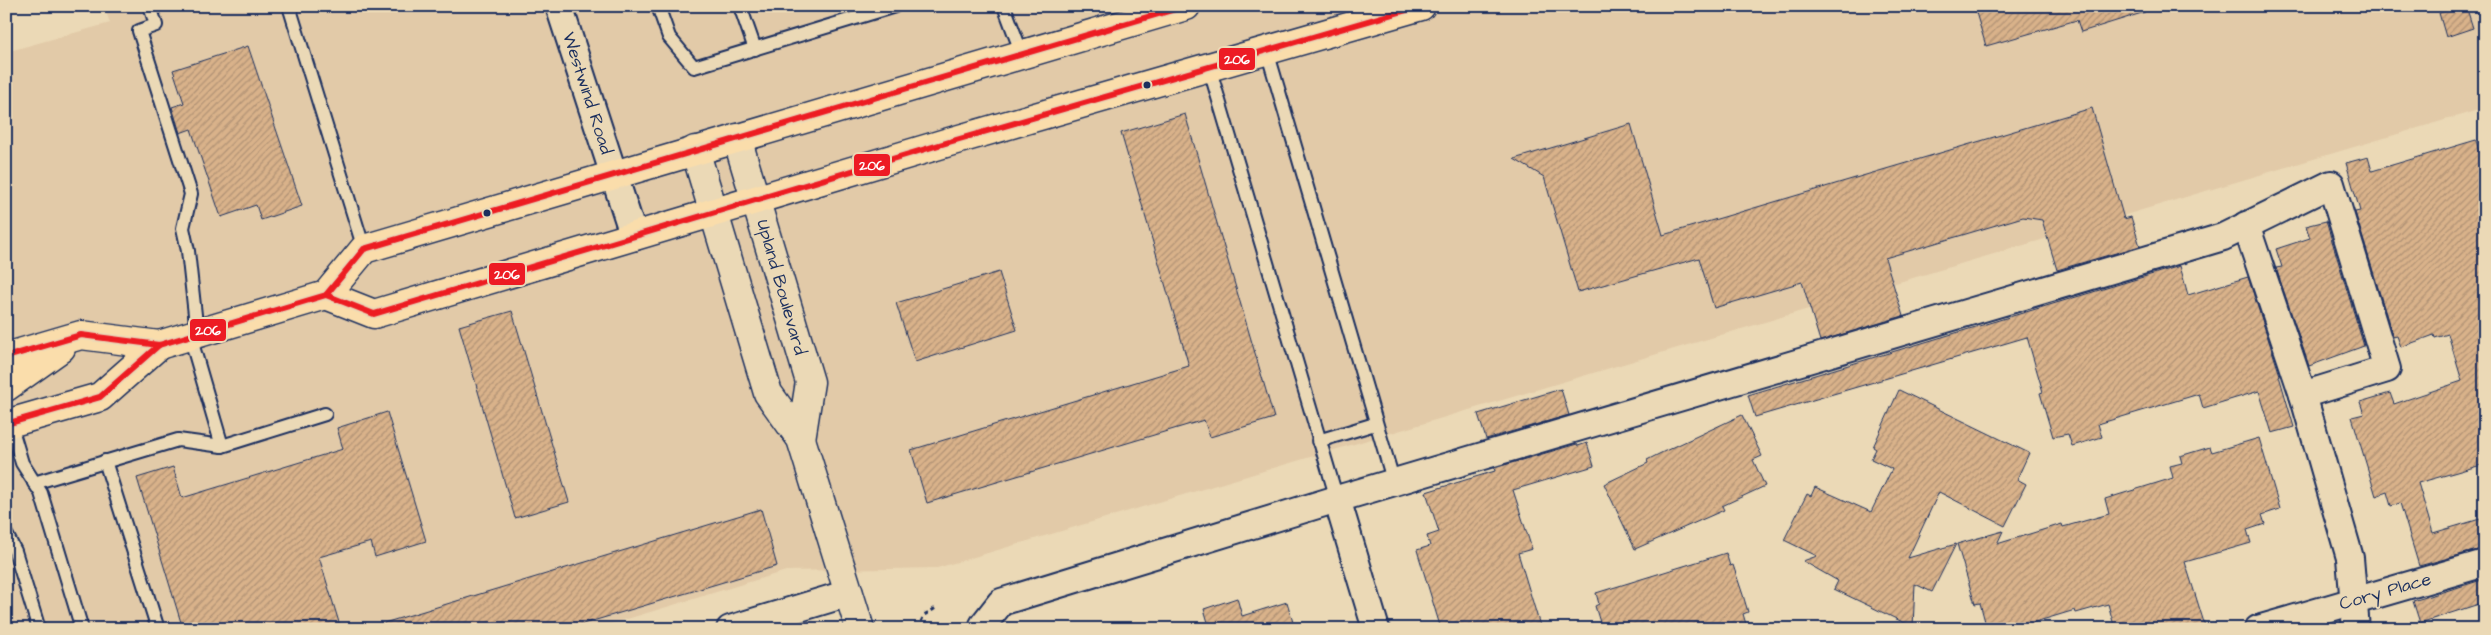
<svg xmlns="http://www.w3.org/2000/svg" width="2491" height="635" font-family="'Architects Daughter',sans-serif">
<defs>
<pattern id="building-hatch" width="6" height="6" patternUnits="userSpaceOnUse" patternTransform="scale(1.25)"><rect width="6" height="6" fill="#d9b28a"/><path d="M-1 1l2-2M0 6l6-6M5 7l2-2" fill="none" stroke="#af9174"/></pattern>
</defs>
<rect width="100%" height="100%" fill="#ebd9b6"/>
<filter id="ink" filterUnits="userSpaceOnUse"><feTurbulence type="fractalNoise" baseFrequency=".02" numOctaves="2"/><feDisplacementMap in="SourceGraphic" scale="10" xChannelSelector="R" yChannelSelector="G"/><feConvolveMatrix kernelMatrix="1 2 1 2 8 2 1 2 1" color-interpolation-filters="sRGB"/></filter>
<g filter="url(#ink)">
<!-- built -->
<path fill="#e2caa8" d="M 104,6 L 2479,6 L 2485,29 L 2485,108 L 937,568 L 786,571 L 594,629 L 6,629 L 6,52 L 110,23 Z"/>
<!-- building -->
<g fill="url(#building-hatch)" stroke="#1b2f5e">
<path d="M 1974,6 L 2144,6 L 2145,12 L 2081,32 L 2077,20 L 1986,46 Z"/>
<path d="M 2466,6 L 2473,28 L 2446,37 L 2439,13 Z"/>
<path d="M 248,46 L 302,206 L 261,220 L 256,205 L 221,217 L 191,129 L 180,133 L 172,107 L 184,103 L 173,70 Z"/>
<path d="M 2092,108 L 2124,219 L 2131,217 L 2140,246 L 2057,270 L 2042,220 L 2023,217 L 1885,258 L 1903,316 L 1820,341 L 1802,282 L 1714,308 L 1699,258 L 1578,292 L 1544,177 L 1514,159 L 1631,124 L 1663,235 Z"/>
<path d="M 1185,114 L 1274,418 L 1210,437 L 1204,420 L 927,503 L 911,450 L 1189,366 L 1121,133 Z"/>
<path d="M 2476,140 L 2479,152 L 2485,150 L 2485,464 L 2418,483 L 2433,533 L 2480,519 L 2485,536 L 2485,548 L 2419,566 L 2400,503 L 2391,506 L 2387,492 L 2376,496 L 2352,417 L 2364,414 L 2360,402 L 2390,393 L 2394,404 L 2462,381 L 2448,334 L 2435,338 L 2434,335 L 2401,347 L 2397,336 L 2393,337 L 2355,212 L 2360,211 L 2346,163 L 2368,157 L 2372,171 Z"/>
<path d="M 2326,221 L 2364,346 L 2309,366 L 2276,268 L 2282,267 L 2276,249 L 2310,238 L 2306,226 Z"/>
<path d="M 2180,266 L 2188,295 L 2248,277 L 2280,375 L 2279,376 L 2294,427 L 2272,433 L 2259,391 L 2203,408 L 2199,394 L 2098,424 L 2102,437 L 2072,446 L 2068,434 L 2053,437 L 2040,393 L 2043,392 L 2027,337 L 1755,417 L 1748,395 Z"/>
<path d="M 999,272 L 1017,330 L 915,362 L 896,303 Z"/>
<path d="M 512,311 L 569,502 L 515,518 L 459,326 Z"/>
<path d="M 1561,389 L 1569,415 L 1486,439 L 1478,414 Z"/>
<path d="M 1899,390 L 2029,453 L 2017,479 L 2026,484 L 2005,526 L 1939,492 L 1908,558 L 1956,544 L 1932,592 L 1915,584 L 1913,627 L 1834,589 L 1838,581 L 1803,561 L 1817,556 L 1784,540 L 1807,494 L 1811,496 L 1815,487 L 1871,512 L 1892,469 L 1871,459 L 1876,449 L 1873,447 Z"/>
<path d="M 387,412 L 426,541 L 375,557 L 371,542 L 319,557 L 341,629 L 183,629 L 137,478 L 173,467 L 182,498 L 343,449 L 337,428 Z"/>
<path d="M 1742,415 L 1762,456 L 1753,460 L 1765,486 L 1722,506 L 1724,510 L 1635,549 L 1604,484 L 1648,463 L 1647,460 L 1661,453 Z"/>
<path d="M 2259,438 L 2280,509 L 2262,515 L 2265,524 L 2247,530 L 2251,543 L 2185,562 L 2206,629 L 2115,629 L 2108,604 L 2076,613 L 2075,610 L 2032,623 L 2034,629 L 1987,629 L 1980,603 L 1975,604 L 1957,544 L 2003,531 L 1997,544 L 2062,524 L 2063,527 L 2109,514 L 2105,499 L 2173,478 L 2170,466 L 2182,463 L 2180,456 L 2210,447 L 2212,452 Z"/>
<path d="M 1587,443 L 1594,466 L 1513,490 L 1532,549 L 1518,553 L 1541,629 L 1441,629 L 1417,550 L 1430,546 L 1427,536 L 1439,532 L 1426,492 L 1495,471 L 1494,468 L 1577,444 L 1578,446 Z"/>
<path d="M 761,509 L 777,566 L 566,629 L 385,629 L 384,623 Z"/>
<path d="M 1726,553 L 1730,566 L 1733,565 L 1743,595 L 1748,612 L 1743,614 L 1746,624 L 1732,629 L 1602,629 L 1595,606 L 1599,604 L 1596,593 Z"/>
<path d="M 2485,579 L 2485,602 L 2420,623 L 2413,601 Z"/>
<path d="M 1237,598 L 1242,616 L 1287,602 L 1295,629 L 1210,629 L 1204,609 Z"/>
</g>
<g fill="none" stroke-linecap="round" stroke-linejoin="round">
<!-- service casing -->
<g stroke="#1b2f5e" stroke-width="16">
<g id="service">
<path d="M 150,6 L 156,25 L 139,31 L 191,194 L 183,228 L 188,251 L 197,333"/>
<path d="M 289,6 L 364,249"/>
<path d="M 658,6 L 669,37 L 694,67 L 895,6"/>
<path d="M 740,6 L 755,49"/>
<path d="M 1004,6 L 1022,54"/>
<path d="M 1267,51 L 1394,483"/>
<path d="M 1209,67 L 1337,499"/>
<path d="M 190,336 L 222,446"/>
<path d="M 10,423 L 22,463 L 41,493 L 82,629"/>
<path d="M 1318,441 L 1375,424"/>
<path d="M 105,461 L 158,629"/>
<path d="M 34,483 L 178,440 L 222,446 L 325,414"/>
<path d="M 6,534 L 15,551 L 39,629"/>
</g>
</g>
<!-- minor casing -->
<g stroke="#1b2f5e" stroke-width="30">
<g id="minor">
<path d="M 559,6 L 634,237"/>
<path d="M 2246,225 L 2303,395 L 2350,558 L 2356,629"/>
<path d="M 1337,499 L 1376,629"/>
<path d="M 730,629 L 849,593"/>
<path d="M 983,629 L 983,625 L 1001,602 L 1337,499 L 2223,237 L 2331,184 L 2387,369 L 2303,395"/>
<path d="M 2258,629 L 2485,563"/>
</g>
</g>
<!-- tertiary casing -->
<g stroke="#1b2f5e" stroke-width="31">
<g id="tertiary">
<path d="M 737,138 L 810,382 L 801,439"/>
<path d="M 695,150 L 768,393 L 801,439 L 860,629"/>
</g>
</g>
<!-- primary casing -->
<g stroke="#1b2f5e" stroke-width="31">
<g id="primary">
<path d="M 326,295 L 374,314 L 949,142 L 1421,6"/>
<path d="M 6,357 L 81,335 L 159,345 L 326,295 L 364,249 L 1186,6"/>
<path d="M 6,387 L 61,348"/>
<path d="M 6,424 L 100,397 L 159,345"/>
</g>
</g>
<!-- path -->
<path stroke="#1b2f5e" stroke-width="3" stroke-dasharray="4 4" stroke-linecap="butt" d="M 918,629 L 924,615 L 936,608"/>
<!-- service -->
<use href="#service" stroke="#ebd9b6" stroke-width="12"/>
<!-- minor -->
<use href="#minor" stroke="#ebd9b6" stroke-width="26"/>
<!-- tertiary -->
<use href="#tertiary" stroke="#ebd9b6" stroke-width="28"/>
<!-- primary -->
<use href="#primary" stroke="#faddab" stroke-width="28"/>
<!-- bus-1 casing -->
<g stroke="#ebd9b6" stroke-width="10">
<g id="bus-1">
<path d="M 326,295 L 374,314 L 949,142 L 1420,6"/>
<path d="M 6,357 L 81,335 L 159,345 L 326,295 L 364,249 L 1185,6"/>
<path d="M 6,424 L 100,397 L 159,345"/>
</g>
</g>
<!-- bus-1 -->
<use href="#bus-1" stroke="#ed1b24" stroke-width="6"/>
</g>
</g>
<!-- markers -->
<g fill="#1b2f5e" stroke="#ebd9b6" stroke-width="2">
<circle cx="1147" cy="85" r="4.5"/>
<circle cx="487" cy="213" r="4.5"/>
</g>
<g text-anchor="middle" stroke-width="4" stroke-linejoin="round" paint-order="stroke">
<!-- street labels -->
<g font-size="18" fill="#1b2f5e" stroke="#ebd9b6">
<text transform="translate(588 93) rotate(72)" y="6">Westwind Road</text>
<text transform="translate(782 287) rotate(74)" y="6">Upland Boulevard</text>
<text transform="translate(2385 591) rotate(-16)" y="6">Cory Place</text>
</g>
</g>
<g stroke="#ebd9b6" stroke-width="2">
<rect x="1218" y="47" width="38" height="24" rx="5" fill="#ed1b24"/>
<rect x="853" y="153" width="38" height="24" rx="5" fill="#ed1b24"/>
<rect x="488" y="262" width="38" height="24" rx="5" fill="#ed1b24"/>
<rect x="189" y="318" width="38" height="24" rx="5" fill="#ed1b24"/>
</g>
<g font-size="14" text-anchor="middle" font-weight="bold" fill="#fff">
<text x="1237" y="64">206</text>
<text x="872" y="170">206</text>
<text x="507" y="279">206</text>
<text x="208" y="335">206</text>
</g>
<!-- margin -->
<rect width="2491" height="635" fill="none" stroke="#ebd9b6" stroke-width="25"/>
<rect x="12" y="12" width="2466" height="610" fill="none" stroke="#1b2f5e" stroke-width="2" filter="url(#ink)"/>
</svg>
